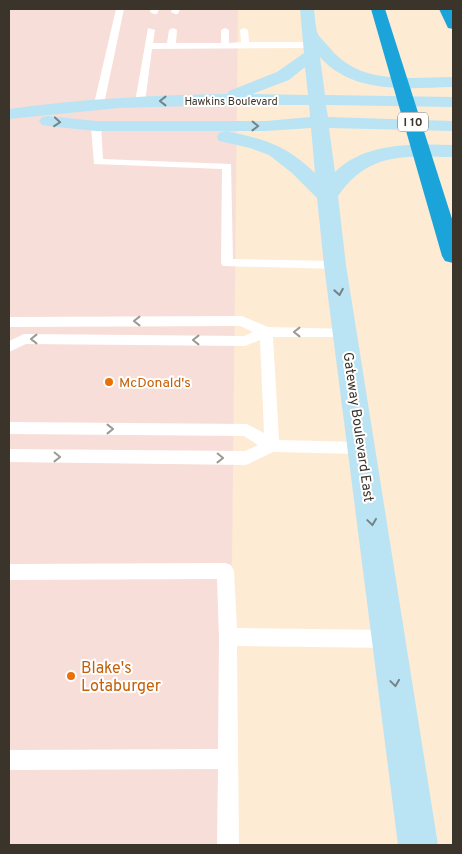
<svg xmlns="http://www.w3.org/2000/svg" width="462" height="854" font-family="Overpass,sans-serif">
<rect width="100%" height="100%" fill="#feebd3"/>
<!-- industrial -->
<path fill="#f8ded8" d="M 9,9 L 238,9 L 229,845 L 9,845 Z"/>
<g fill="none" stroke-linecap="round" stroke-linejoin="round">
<!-- service -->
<g fill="#fff" fill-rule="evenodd">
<path d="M 116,9 L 124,9 L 104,104 L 99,107 L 94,104 Z"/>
<path d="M 151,9 L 159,9 L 157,14 L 154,14 L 150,12 Z"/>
<path d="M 172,9 L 180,9 L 178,14 L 175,14 L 171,12 Z"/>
<path d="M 148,28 L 155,30 L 153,43 L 167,43 L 169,30 L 173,28 L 177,30 L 176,43 L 221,43 L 221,30 L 225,28 L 229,30 L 229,43 L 241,42 L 240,30 L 244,28 L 248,30 L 249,42 L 311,42 L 315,45 L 311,48 L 152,49 L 145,102 L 140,105 L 135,102 Z"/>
<path d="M 96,123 L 101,126 L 103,159 L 231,164 L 233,259 L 335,261 L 341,265 L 335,269 L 223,266 L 221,263 L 222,169 L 94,164 L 91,126 Z"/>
<path d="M 242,316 L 268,327 L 351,329 L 353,332 L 351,335 L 346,337 L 273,337 L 279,440 L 362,442 L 367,443 L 370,448 L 367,453 L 362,454 L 273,452 L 246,465 L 9,462 L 9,449 L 245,451 L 258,445 L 244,436 L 9,434 L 9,422 L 247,424 L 264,433 L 260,340 L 245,346 L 26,344 L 9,352 L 9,341 L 24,334 L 244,336 L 253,332 L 240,326 L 9,327 L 9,317 Z"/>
<path d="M 225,563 L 231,565 L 234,571 L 237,628 L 388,630 L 395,632 L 397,639 L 395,646 L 388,648 L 237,646 L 239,845 L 217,845 L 218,769 L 9,770 L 9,750 L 218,749 L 219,637 L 217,579 L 9,580 L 9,564 Z"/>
</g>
<!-- secondary -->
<path fill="#bae4f4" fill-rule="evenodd" d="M 300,9 L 314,9 C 315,16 315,25 317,32 C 319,37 325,42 329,47 C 360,86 409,77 453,77 L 453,87 C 408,88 353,95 320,57 L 325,95 L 453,97 L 453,107 L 326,105 L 328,117 L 453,121 L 453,131 L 329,128 L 335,172 C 365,142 414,144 453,145 L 453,157 C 405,156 368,152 338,196 L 346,265 L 438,845 L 398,845 L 324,265 L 317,198 L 292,173 L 269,155 L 250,148 L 219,141 L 217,137 L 219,133 L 226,131 C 264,139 286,145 315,173 L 311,128 L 266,131 L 96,131 L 48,126 L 42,125 L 39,121 L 42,117 L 48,116 L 96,121 L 266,121 L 310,117 L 309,105 L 230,105 L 119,108 L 9,119 L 9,109 C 81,99 154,95 227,94 L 229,91 L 277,72 L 304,53 ZM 305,67 L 308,95 L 252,94 L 289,80 Z"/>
<!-- motorway -->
<g fill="#1aa4d9" fill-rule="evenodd">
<path d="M 371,9 L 385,9 L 453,222 L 453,263 L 445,261 L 442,256 Z"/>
<path d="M 439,9 L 453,9 L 453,29 L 448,28 Z"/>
</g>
</g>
<!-- one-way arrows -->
<defs><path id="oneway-chevron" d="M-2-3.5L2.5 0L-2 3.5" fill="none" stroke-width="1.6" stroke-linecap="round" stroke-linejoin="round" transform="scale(1.25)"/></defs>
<g stroke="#748385">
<use href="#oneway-chevron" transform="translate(163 101) rotate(-180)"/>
<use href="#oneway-chevron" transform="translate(57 122) rotate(5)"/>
<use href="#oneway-chevron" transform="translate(255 126) rotate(1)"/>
<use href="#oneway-chevron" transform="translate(339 292) rotate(80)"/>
<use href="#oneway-chevron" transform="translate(372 522) rotate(82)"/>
<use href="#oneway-chevron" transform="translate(395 683) rotate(82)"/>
</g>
<g stroke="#9d9a94">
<use href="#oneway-chevron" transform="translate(137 321) rotate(180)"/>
<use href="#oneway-chevron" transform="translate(297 332) rotate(180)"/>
<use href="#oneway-chevron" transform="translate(34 339) rotate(-180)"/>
<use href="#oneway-chevron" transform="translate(196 340) rotate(-180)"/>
<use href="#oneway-chevron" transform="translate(110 429)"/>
<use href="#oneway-chevron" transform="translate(57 457) rotate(1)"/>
<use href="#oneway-chevron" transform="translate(220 458) rotate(1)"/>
</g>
<!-- markers -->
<g fill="#e8710a" stroke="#fff" stroke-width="2">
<circle cx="109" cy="382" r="5"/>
<circle cx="71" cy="676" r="5"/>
</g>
<g text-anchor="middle" stroke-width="4" stroke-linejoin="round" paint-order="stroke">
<!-- far-street labels -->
<g font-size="11" fill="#3b342a" stroke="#fff">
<text x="231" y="105">Hawkins Boulevard</text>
</g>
<!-- shield labels -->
<rect fill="#fff" stroke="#76716a" stroke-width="1" x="398" y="112.5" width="30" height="19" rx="4"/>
<g font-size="12" font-weight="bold" fill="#3b342a">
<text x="413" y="126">I 10</text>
</g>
<!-- food labels -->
<g font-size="14" fill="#c56008" stroke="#fff" text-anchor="start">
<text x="119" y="387">McDonald's</text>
</g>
<!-- street labels -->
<g font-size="14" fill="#3b342a" stroke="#fff">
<text transform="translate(359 427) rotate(82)" y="5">Gateway Boulevard East</text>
</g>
<!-- near-food labels -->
<g font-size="16" fill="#c56008" stroke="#fff" text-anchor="start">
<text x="81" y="673">Blake's<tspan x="81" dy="18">Lotaburger</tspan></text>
</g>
</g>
<!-- border -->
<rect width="462" height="854" fill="none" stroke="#3b342a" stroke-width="20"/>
</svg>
